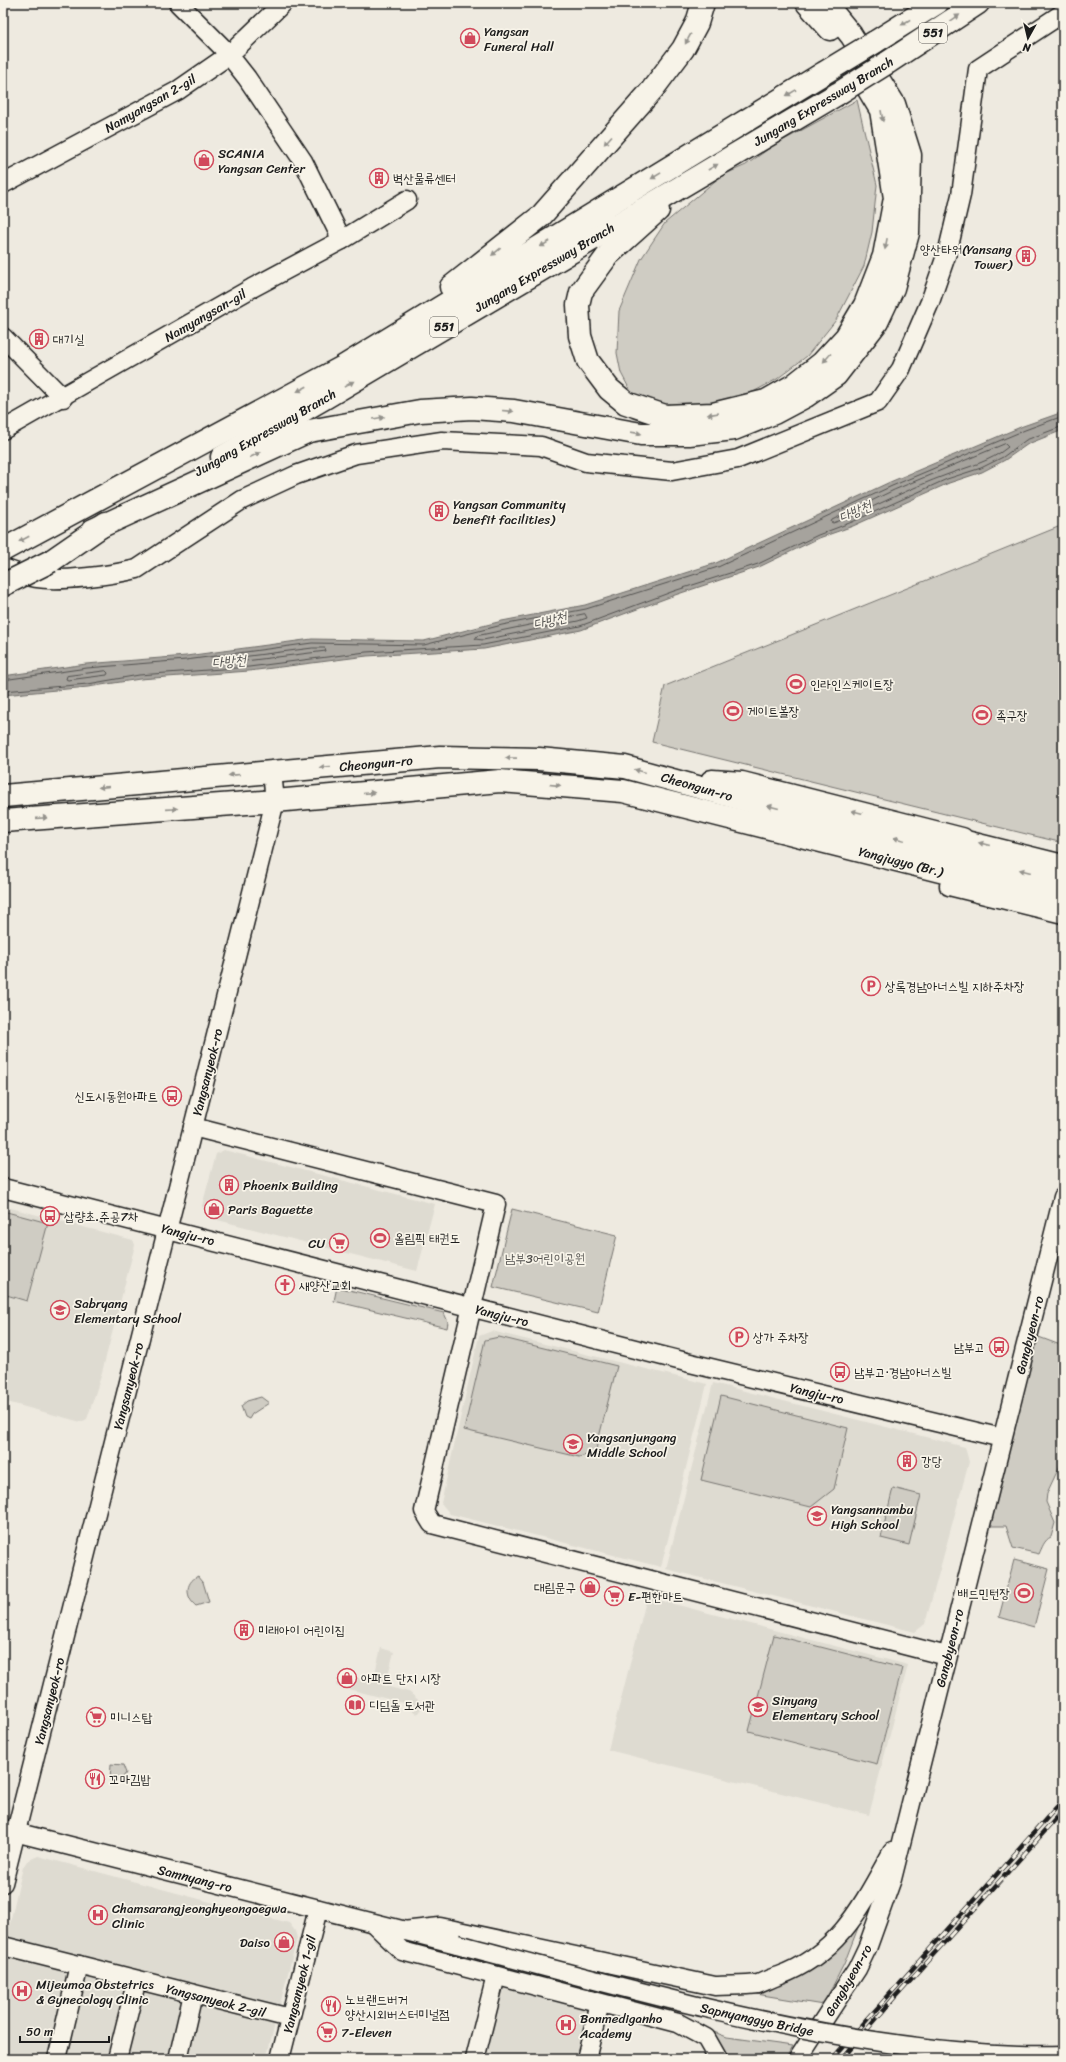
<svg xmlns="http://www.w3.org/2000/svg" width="1066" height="2062" font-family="Sriracha,'Poor Story',sans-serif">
<rect width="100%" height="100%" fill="#eeeae0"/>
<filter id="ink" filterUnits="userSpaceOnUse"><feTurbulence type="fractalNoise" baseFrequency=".025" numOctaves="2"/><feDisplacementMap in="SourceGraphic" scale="8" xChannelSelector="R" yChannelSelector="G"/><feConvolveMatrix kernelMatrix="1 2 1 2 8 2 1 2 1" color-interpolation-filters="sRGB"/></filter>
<g filter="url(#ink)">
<!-- built -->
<g fill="#dedbd1">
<path d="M 224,1150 L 435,1204 L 417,1271 L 210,1218 L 202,1206 L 216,1154 Z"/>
<path d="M 3,1206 L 133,1240 L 135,1245 L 101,1376 L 87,1419 L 81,1422 L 3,1401 Z"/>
<path d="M 492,1331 L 707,1384 L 661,1567 L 450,1514 L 441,1503 L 479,1336 Z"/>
<path d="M 713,1383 L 965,1447 L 969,1462 L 925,1624 L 915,1632 L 666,1569 Z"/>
<path d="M 647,1597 L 908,1665 L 869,1815 L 608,1750 Z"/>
<path d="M 381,1648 L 394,1652 L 385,1686 L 409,1692 L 424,1705 L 417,1714 L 404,1703 L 336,1686 L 339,1674 L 373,1681 Z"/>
<path d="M 38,1856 L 289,1923 L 295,1931 L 297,1938 L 266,2059 L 3,2059 L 3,1953 L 23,1867 L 27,1861 Z"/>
<path d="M 501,1985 L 592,2005 L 583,2059 L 481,2059 Z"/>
</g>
<!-- green -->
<g fill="#cfccc3" stroke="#767470">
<path d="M 857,100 L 877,185 L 872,232 L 864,266 L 836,320 L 807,356 L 777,379 L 731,404 L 687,414 L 640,403 L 631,392 L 621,373 L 617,353 L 619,311 L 641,259 L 665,223 L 721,176 L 746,165 L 771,147 Z"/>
<path d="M 1063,525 L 1063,843 L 652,742 L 665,686 Z"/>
<path d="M 512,1209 L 617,1235 L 598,1312 L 493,1287 Z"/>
<path d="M 3,1211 L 48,1223 L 27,1301 L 3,1294 Z"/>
<path d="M 337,1287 L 444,1313 L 448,1322 L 447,1328 L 334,1301 Z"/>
<path d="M 1036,1336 L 1063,1346 L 1063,1459 L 1047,1493 L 1046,1502 L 1055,1523 L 1051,1537 C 1044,1540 1042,1548 1039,1554 L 1013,1548 L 1006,1526 L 990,1526 Z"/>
<path d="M 499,1337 L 617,1366 L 595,1453 L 579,1457 L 464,1430 L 485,1340 Z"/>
<path d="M 721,1396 L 848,1428 L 834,1489 L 811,1507 L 701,1480 Z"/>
<path d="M 261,1397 L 269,1403 L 252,1414 L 249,1419 L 245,1417 L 241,1406 L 247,1401 Z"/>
<path d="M 893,1488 L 921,1495 L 909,1545 L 881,1538 Z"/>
<path d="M 1014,1560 L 1049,1569 L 1034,1627 L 999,1617 Z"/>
<path d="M 198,1576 L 203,1582 L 209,1602 L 196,1606 C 186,1598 184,1583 198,1576 Z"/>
<path d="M 774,1635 L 902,1668 L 877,1764 L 749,1731 Z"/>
<path d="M 111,1764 L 123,1765 L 126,1773 L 121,1780 L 110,1780 Z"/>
<path d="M 861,1920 L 844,1964 L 823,2005 L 744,1992 Z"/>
<path d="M 706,2029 L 727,2037 L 793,2046 L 785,2059 L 724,2059 Z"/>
</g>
<!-- water -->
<path fill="#a6a39d" stroke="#6f6d69" d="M 1063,412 L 1063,430 L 1028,444 L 1005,460 L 982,472 L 949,483 L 853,526 L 819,538 L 759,567 L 675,595 L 581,630 L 484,649 L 367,656 L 249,671 L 140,679 L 88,687 L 3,695 L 3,676 L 86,664 L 186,656 L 312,639 L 424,641 L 502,621 L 585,605 L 716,563 L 890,482 L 1023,426 Z"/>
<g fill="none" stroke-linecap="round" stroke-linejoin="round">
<!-- shore -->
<g stroke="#535250" stroke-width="1">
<path d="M 1005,444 L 1008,447 C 990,462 967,467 946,475 C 913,487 882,503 850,517 L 833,523 L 831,522 L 832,520 L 894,490 Z"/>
<path d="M 585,614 L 587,618 L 578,621 L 483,640 L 475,639 L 477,636 Z"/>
<path d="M 313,648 L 325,648 L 326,651 L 229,663 L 227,661 L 228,659 Z"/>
<path d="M 106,671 L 108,673 L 107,675 L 68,680 L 66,679 L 67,676 Z"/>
<path d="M 3,680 L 87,668 L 186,660 L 312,643 L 424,645 L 502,625 L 586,609 L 718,567 L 892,486 L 1025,430 L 1063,416"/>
<path d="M 3,691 L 88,684 L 139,675 L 249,667 L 366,652 L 483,645 L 580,626 L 674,591 L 758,564 L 818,535 L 852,522 L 947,479 L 981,468 L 1003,457 L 1026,440 L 1063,426"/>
</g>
<!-- minor casing -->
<g stroke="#1c1c1c" stroke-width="21">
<g id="minor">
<path d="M 178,3 L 225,50 L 247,78 L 303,161 L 342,240"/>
<path d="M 3,184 L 177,91 L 229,55 L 283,3"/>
<path d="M 3,337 L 63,398"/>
<path d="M 3,430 L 252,288 L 342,240 L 407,200"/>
<path d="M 3,568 C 14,572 25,576 36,578 C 61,582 112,575 137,569 L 242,500 L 296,475 L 356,454 L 442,441 L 541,446 L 586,462 L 672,471 L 738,459 L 878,402 L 901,369 L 930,302 L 948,250 L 961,195 L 978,69 L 1063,13"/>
<path d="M 962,839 L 1063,864"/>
<path d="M 949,886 L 1063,914"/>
<path d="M 193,1127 L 496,1204 L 424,1511 L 432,1524 L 947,1656"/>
<path d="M 3,1188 L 690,1363 L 1002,1438"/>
<path d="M 3,1829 L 457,1944"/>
<path d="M 3,1883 L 275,801 L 272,772"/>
<path d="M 373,1923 L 402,1951 L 678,2023 L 706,2038 L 718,2059"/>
<path d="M 403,1931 L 440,1927 L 715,1986 C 729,1985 744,1986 758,1984 C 764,1982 771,1978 778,1976 C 840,1953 862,1906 892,1852"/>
<path d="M 3,1946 L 290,2018"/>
<path d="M 57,2059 L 79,1965"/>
<path d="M 117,2059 L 135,1987"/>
<path d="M 178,2059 L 193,1994"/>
<path d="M 280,2059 L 318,1909"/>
<path d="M 475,2059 L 496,1976"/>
<path d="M 586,2059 L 600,2003"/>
<path d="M 798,2059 L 857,1969 L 868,1946 L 892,1879 L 1063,1197"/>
</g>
</g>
<!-- major casing -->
<g stroke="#1c1c1c" stroke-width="25">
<g id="major">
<path d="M 712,781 L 742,783 L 962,839"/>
<path d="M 3,796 L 440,757 L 539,759 L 625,767 L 745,800 L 1063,881"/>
<path d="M 3,821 L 275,801 L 500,781 L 623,791 L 1063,902"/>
</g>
</g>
<!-- highway casing -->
<g stroke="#1c1c1c" stroke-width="25">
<g id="highway">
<path d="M 807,3 L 830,29"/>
<path d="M 875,42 L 937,3"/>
<path d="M 887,63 L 978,3"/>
<path d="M 658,210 L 608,255 L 581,292 L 578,305 L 580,336 L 588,361 L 609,389 L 626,403 L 665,416 L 713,414 L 766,401 L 794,385 L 822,363 L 846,337 L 865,305 L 884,256 L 895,198 L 881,110 L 869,90"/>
<path d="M 451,287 L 541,216 L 652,90 L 683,49 L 697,23 L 703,3"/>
<path d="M 222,457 L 323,399 L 839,93"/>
<path d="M 93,530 L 309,431 L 420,411 L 472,408 L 514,411 L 641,434 L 689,434 L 734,429 L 774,413 L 806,396 L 836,375 L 877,322 L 893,288 L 908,233 L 910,155 L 894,104 L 851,35 L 825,3"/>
<path d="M 3,550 L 343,367 L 824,73"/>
<path d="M 51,561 L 106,523"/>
</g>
</g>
<!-- minor -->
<use href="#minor" stroke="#f7f3e8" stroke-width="18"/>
<!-- major -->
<use href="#major" stroke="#f7f3e8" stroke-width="22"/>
<!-- highway -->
<use href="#highway" stroke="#f7f3e8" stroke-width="22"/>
<!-- rail casing -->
<g stroke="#1c1c1c" stroke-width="4.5">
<g id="rail">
<path d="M 832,2059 L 1063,1800"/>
<path d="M 842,2059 L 893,1999 L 1063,1811"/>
</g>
</g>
<!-- rail -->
<use href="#rail" stroke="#f7f3e8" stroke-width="3" stroke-dasharray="9" stroke-linecap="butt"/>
<!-- minor-bridge casing -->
<g stroke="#1c1c1c" stroke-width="21" stroke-linecap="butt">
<path id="minor-bridge" d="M 457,1944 C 597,1980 737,2021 881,2042 C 941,2051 1002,2057 1063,2055"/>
</g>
<!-- highway-bridge casing -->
<g stroke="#1c1c1c" stroke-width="25" stroke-linecap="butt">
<g id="highway-bridge">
<path d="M 824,73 L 875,42"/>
<path d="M 839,93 L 887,63"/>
<path d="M 3,585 L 51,561"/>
</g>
</g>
<!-- minor-bridge -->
<use href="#minor-bridge" stroke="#f7f3e8" stroke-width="18"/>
<!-- highway-bridge -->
<use href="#highway-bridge" stroke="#f7f3e8" stroke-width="22"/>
</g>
<!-- one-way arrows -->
<defs><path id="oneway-solid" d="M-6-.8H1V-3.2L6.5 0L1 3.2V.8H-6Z"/></defs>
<g fill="#94928c">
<use href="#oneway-solid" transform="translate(955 18) rotate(-34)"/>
<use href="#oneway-solid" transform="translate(906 22) rotate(148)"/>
<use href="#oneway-solid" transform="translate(688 39) rotate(119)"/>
<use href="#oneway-solid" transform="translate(791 93) rotate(149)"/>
<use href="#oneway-solid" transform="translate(882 116) rotate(80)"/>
<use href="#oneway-solid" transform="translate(608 140) rotate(132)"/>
<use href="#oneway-solid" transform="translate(713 167) rotate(-30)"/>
<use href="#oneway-solid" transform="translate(656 176) rotate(149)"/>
<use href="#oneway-solid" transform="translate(545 244) rotate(149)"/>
<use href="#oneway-solid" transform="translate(886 244) rotate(101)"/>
<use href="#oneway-solid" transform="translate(496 252) rotate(141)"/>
<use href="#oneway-solid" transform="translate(827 358) rotate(132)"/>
<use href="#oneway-solid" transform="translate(349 384) rotate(-31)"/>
<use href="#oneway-solid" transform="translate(302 389) rotate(152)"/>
<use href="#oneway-solid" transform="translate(508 411) rotate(5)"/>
<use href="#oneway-solid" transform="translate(713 414) rotate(171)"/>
<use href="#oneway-solid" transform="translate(379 418) rotate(-10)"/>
<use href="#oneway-solid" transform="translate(636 433) rotate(9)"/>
<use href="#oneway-solid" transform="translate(255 455) rotate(-25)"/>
<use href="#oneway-solid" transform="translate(24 539) rotate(152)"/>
<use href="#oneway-solid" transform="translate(511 758) rotate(-179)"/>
<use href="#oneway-solid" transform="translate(325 767) rotate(175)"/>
<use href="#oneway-solid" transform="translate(640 771) rotate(-165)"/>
<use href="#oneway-solid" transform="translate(234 775) rotate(175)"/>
<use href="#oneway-solid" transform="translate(555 785) rotate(5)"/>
<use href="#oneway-solid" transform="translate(104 787) rotate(175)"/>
<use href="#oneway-solid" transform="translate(369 793) rotate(-5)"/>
<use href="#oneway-solid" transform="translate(773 807) rotate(-166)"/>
<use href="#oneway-solid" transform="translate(172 809) rotate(-4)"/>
<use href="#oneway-solid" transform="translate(857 812) rotate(-166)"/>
<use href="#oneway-solid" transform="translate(42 818) rotate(-4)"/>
<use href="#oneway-solid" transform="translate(899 839) rotate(-166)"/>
<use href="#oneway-solid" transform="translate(984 844) rotate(-166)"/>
<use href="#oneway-solid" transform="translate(1025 871) rotate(-166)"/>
</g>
</g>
<!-- icons -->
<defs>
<g id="shop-ring" transform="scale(1)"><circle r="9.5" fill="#f7f3e8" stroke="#d1495b" stroke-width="1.5"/><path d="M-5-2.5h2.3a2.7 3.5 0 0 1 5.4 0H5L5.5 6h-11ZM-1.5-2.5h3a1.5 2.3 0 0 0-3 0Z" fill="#d1495b"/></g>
<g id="building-ring" transform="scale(1)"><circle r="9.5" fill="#f7f3e8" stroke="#d1495b" stroke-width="1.5"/><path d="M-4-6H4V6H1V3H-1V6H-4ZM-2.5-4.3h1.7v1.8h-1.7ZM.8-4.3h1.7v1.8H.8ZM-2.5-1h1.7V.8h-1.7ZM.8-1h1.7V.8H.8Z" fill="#d1495b"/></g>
<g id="stadium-ring" transform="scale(1)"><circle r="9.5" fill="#f7f3e8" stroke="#d1495b" stroke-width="1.5"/><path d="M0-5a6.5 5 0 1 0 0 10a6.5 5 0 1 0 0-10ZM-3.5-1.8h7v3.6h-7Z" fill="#d1495b"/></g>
<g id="parking-ring" transform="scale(1)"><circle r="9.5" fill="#f7f3e8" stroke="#d1495b" stroke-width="1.5"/><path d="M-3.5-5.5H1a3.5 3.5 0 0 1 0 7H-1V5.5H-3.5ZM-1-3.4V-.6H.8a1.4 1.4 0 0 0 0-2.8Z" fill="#d1495b"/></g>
<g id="bus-ring" transform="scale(1)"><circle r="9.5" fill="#f7f3e8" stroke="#d1495b" stroke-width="1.5"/><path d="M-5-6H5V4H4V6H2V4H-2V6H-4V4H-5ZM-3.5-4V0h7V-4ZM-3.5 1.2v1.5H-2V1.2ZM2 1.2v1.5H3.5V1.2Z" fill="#d1495b"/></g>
<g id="supermarket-ring" transform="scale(1)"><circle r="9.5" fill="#f7f3e8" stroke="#d1495b" stroke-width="1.5"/><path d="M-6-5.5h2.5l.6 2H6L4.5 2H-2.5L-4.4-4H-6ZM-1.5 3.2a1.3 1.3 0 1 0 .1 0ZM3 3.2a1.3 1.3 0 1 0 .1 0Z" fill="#d1495b"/></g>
<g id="church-ring" transform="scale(1)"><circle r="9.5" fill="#f7f3e8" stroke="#d1495b" stroke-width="1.5"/><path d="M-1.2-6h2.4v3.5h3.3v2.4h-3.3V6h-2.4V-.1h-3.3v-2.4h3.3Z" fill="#d1495b"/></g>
<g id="school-ring" transform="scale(1)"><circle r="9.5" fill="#f7f3e8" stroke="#d1495b" stroke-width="1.5"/><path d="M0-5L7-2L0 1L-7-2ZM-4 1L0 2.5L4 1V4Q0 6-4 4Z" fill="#d1495b"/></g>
<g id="library-ring" transform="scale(1)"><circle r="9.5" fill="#f7f3e8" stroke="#d1495b" stroke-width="1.5"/><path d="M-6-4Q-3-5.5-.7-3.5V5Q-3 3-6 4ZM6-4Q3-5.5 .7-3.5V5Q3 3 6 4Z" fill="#d1495b"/></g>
<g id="restaurant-ring" transform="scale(1)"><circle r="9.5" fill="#f7f3e8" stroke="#d1495b" stroke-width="1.5"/><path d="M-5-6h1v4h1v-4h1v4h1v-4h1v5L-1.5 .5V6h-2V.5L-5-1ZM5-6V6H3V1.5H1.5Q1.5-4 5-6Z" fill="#d1495b"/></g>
<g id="hospital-ring" transform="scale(1)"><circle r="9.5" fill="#f7f3e8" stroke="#d1495b" stroke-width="1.5"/><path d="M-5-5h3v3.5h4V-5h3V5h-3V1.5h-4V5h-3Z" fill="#d1495b"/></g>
</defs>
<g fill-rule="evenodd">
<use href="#shop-ring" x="470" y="38"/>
<use href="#shop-ring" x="204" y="160"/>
<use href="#building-ring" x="379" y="178"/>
<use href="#building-ring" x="1026" y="256"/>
<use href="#building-ring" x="39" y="339"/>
<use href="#building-ring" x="439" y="511"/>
<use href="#stadium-ring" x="796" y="684"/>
<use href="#stadium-ring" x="733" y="711"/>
<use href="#stadium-ring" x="982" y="715"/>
<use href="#parking-ring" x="871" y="986"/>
<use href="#bus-ring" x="172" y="1096"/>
<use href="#building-ring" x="229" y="1185"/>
<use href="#shop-ring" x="214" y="1209"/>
<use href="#bus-ring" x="50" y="1216"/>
<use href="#stadium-ring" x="380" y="1238"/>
<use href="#supermarket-ring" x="339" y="1243"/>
<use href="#church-ring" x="285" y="1285"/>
<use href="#school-ring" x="60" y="1310"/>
<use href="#parking-ring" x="739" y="1337"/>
<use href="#bus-ring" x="999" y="1347"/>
<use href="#bus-ring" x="840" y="1372"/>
<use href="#school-ring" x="573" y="1444"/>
<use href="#building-ring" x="907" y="1461"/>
<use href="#school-ring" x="817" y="1516"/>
<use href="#shop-ring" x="590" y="1587"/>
<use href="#stadium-ring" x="1024" y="1593"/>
<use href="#supermarket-ring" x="614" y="1596"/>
<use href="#building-ring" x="244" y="1630"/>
<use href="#shop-ring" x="347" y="1678"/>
<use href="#library-ring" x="355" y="1705"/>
<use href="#school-ring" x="758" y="1707"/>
<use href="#supermarket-ring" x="96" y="1717"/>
<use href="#restaurant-ring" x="95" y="1779"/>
<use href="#hospital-ring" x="98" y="1915"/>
<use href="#shop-ring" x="284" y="1942"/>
<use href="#hospital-ring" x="22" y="1991"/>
<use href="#restaurant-ring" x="331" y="2006"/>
<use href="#hospital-ring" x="566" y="2025"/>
<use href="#supermarket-ring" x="327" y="2032"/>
</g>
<g text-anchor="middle" stroke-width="3.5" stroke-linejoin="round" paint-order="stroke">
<!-- shield labels -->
<g fill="#f7f3e8" stroke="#5e5c59" stroke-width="1">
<rect x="919" y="23" width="28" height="20" rx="3"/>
<rect x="430" y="317" width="28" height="20" rx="3"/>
</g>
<g font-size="12" font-weight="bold" fill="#1c1c1c">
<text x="933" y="37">551</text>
<text x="444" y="331">551</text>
</g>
<!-- poi labels -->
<g font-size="13" fill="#1c1c1c" stroke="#f7f3e8" text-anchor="start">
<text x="484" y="36">Yangsan<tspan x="484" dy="15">Funeral Hall</tspan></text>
<text x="218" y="158">SCANIA<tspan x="218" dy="15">Yangsan Center</tspan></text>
<text x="393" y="183">벽산물류센터</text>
<text x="1012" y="254" text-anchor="end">양산타워(Yansang<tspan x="1012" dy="15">Tower)</tspan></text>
<text x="53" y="344">대기실</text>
<text x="453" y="509">Yangsan Community<tspan x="453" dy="15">benefit facilities)</tspan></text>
<text x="810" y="689">인라인스케이트장</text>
<text x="747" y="716">게이트볼장</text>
<text x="996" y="720">족구장</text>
<text x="885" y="991">상록경남아너스빌 지하주차장</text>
<text x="158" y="1101" text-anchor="end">신도시동원아파트</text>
<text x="243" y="1190">Phoenix Building</text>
<text x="228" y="1214">Paris Baguette</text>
<text x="64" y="1221">삽량초.주공7차</text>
<text x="394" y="1243">올림픽 태권도</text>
<text x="325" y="1248" text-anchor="end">CU</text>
<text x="299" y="1290">새양산교회</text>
<text x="74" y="1308">Sabryang<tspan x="74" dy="15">Elementary School</tspan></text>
<text x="753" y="1342">상가 주차장</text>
<text x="985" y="1352" text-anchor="end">남부고</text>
<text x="854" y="1377">남부고·경남아너스빌</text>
<text x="587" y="1442">Yangsanjungang<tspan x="587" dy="15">Middle School</tspan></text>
<text x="921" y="1466">강당</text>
<text x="831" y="1514">Yangsannambu<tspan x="831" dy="15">High School</tspan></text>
<text x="576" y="1592" text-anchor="end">대림문구</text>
<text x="1010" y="1598" text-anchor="end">배드민턴장</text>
<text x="628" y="1601">E-편한마트</text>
<text x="258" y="1635">미래아이 어린이집</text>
<text x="361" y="1683">아파트 단지 시장</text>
<text x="772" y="1705">Sinyang<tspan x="772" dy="15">Elementary School</tspan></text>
<text x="369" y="1710">디딤돌 도서관</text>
<text x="110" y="1722">미니스탑</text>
<text x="109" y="1784">꼬마김밥</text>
<text x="112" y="1913">Chamsarangjeonghyeongoegwa<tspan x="112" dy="15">Clinic</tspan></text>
<text x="270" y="1947" text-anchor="end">Daiso</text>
<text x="36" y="1989">Mijeumoa Obstetrics<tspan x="36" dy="15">&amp; Gynecology Clinic</tspan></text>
<text x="345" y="2004">노브랜드버거<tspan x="345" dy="15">양산시외버스터미널점</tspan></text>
<text x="580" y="2023">Bonmediganho<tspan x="580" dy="15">Academy</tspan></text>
<text x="341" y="2037">7-Eleven</text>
</g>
<!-- street labels -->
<g font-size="13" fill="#1c1c1c" stroke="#f7f3e8">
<text transform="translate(823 101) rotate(-31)" y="5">Jungang Expressway Branch</text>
<text transform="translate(150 103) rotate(-30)" y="5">Namyangsan 2-gil</text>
<text transform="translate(544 267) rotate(-31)" y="5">Jungang Expressway Branch</text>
<text transform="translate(205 315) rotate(-30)" y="5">Namyangsan-gil</text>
<text transform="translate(265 432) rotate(-30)" y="5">Jungang Expressway Branch</text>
<text transform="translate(376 763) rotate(-5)" y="5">Cheongun-ro</text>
<text transform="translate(697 786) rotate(16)" y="5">Cheongun-ro</text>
<text transform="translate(901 861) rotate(14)" y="5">Yangjugyo (Br.)</text>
<text transform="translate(207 1072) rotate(-76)" y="5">Yangsanyeok-ro</text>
<text transform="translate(188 1234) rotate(14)" y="5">Yangju-ro</text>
<text transform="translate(502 1315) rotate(14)" y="5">Yangju-ro</text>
<text transform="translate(1029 1335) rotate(-76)" y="5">Gangbyeon-ro</text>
<text transform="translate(128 1386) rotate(-76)" y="5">Yangsanyeok-ro</text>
<text transform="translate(817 1393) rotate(13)" y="5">Yangju-ro</text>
<text transform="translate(949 1648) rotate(-76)" y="5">Gangbyeon-ro</text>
<text transform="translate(49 1701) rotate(-76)" y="5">Yangsanyeok-ro</text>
<text transform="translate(195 1878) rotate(14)" y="5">Samnyang-ro</text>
<text transform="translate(848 1980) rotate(-60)" y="5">Gangbyeon-ro</text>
<text transform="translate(299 1984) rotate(-76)" y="5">Yangsanyeok 1-gil</text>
<text transform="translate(216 2000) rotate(14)" y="5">Yangsanyeok 2-gil</text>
<text transform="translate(757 2019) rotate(12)" y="5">Sapnyanggyo Bridge</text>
</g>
<!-- park labels -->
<g font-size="13" fill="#52514e" stroke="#f7f3e8">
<text x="545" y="1263">남부3어린이공원</text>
</g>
<!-- water labels -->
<g font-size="14" font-style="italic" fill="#535250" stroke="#f7f3e8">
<text transform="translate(855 511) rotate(-23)" y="5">다방천</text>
<text transform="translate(550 620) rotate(-13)" y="5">다방천</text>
<text transform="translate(229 661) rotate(-5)" y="5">다방천</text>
</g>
</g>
<!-- margin -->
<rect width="1066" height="2062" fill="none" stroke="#f7f3e8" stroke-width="16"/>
<rect x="8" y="8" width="1050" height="2046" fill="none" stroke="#1c1c1c" stroke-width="1.5" filter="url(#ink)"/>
<!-- north arrow -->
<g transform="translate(1028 38) rotate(188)" stroke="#f7f3e8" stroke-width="3" paint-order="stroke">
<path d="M0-3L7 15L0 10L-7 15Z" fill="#1c1c1c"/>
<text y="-6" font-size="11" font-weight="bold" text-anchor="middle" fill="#1c1c1c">N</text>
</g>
<!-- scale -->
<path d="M20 2036v6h89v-6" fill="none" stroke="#1c1c1c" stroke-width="2"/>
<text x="26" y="2036" font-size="12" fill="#1c1c1c" stroke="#f7f3e8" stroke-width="3" paint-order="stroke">50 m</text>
</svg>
